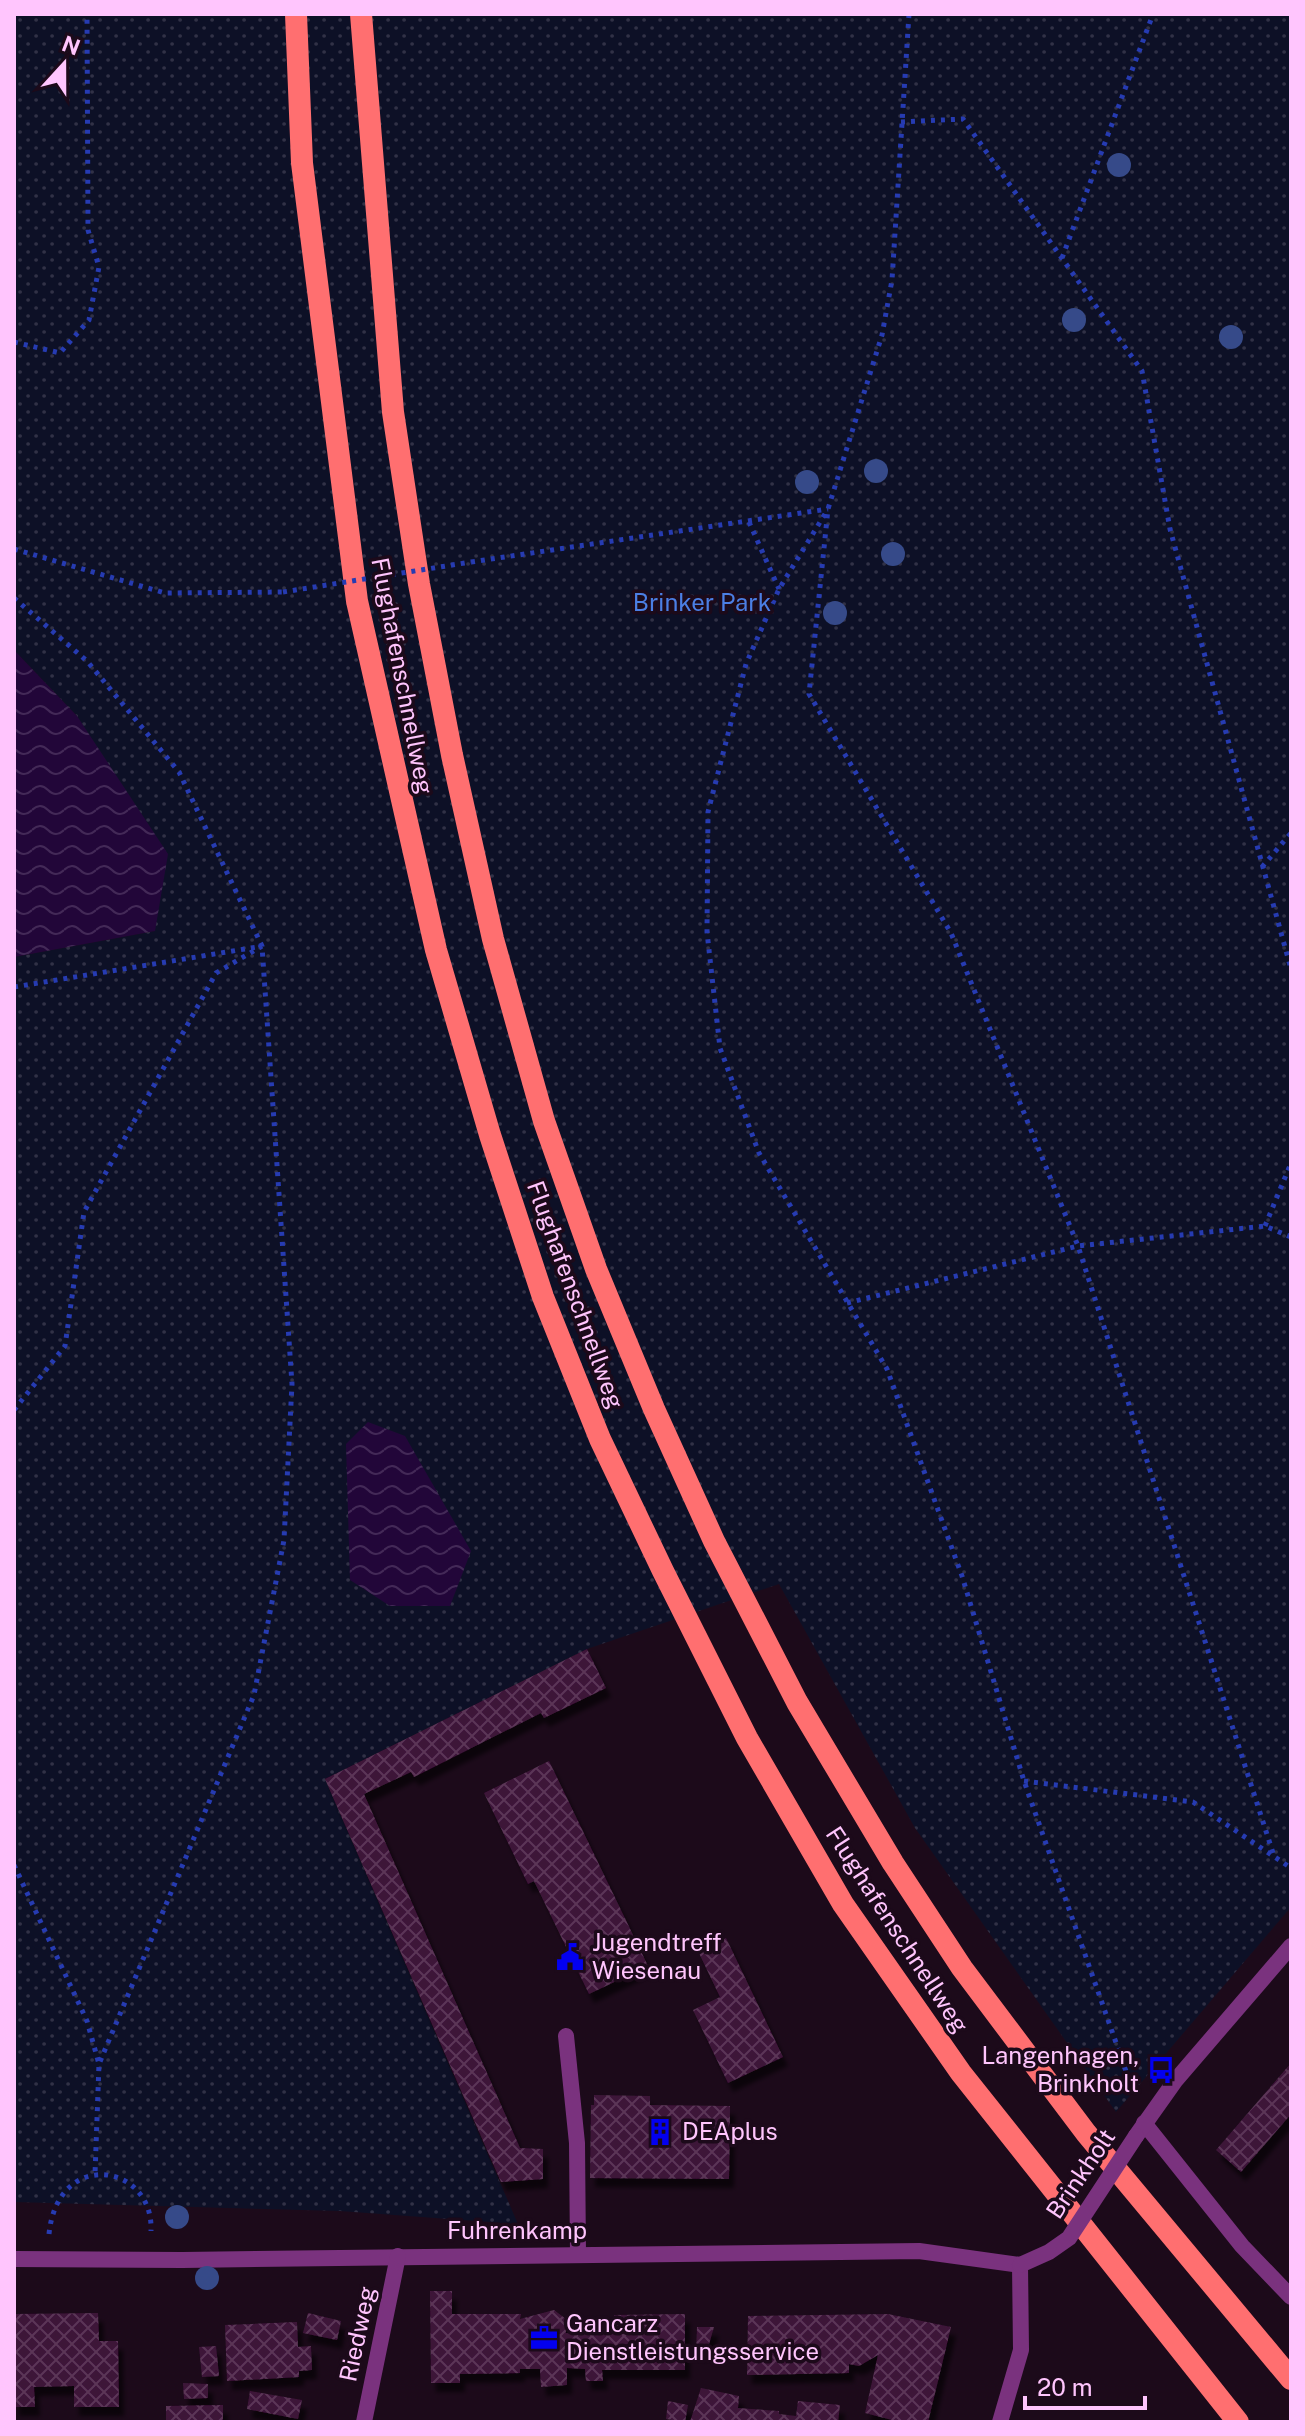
<svg xmlns="http://www.w3.org/2000/svg" width="1305" height="2436" font-family="'Public Sans',sans-serif">
<defs>
<pattern id="park-dots" width="8" height="8" patternUnits="userSpaceOnUse" patternTransform="scale(2)"><rect width="8" height="8" fill="#0d1026"/><path d="M2 2h.1M6 6h.1" fill="none" stroke="#313146" stroke-width="1.8" stroke-linecap="round"/></pattern>
<pattern id="water-waves" width="16" height="10" patternUnits="userSpaceOnUse" patternTransform="scale(2)"><rect width="16" height="10" fill="#220639"/><path d="M0 5q4-4 8 0t8 0" fill="none" stroke="#432957"/></pattern>
<pattern id="building-cross-hatch" width="8" height="8" patternUnits="userSpaceOnUse" patternTransform="scale(2)"><rect width="8" height="8" fill="#3e1539"/><path d="M0 0l8 8M0 8l8-8" fill="none" stroke="#5b3657"/></pattern>
<filter id="shadow"><feDropShadow dx="5" dy="9" stdDeviation="2" flood-color="#0009"/></filter>
</defs>
<rect width="100%" height="100%" fill="#1c0a1a"/>
<!-- park -->
<path fill="url(#park-dots)" d="M 14,14 L 1291,14 L 1291,1907 L 1116,2112 L 915,1828 L 779,1584 L 587,1649 L 325,1779 L 518,2224 L 340,2211 L 14,2202 L 14,957 L 155,931 L 77,716 L 14,650 Z"/>
<!-- water -->
<g fill="url(#water-waves)">
<path d="M 14,650 L 77,716 L 168,854 L 155,931 L 14,957 Z"/>
<path d="M 368,1422 L 405,1436 L 471,1551 L 450,1606 L 390,1606 L 350,1580 L 346,1444 Z"/>
</g>
<!-- building -->
<g fill="url(#building-cross-hatch)" filter="url(#shadow)">
<path d="M 587,1649 L 606,1688 L 544,1718 L 541,1713 L 414,1777 L 411,1772 L 364,1794 L 520,2148 L 543,2149 L 543,2179 L 501,2182 L 325,1779 Z"/>
<path d="M 549,1761 L 648,1966 L 589,1994 L 534,1881 L 528,1884 L 484,1793 Z"/>
<path d="M 726,1938 L 783,2057 L 728,2083 L 693,2010 L 720,1997 L 698,1951 Z"/>
<path d="M 1291,2063 L 1291,2114 L 1241,2172 L 1216,2150 Z"/>
<path d="M 594,2095 L 650,2096 L 650,2105 L 730,2106 L 729,2179 L 590,2178 L 591,2105 L 594,2105 Z"/>
<path d="M 430,2291 L 452,2291 L 452,2314 L 521,2314 L 520,2319 L 554,2310 L 566,2319 L 566,2333 L 583,2333 L 583,2326 L 614,2326 L 614,2315 L 685,2314 L 685,2370 L 602,2370 L 603,2381 L 586,2381 L 585,2369 L 567,2368 L 567,2385 L 541,2387 L 540,2369 L 520,2369 L 520,2373 L 460,2374 L 460,2383 L 431,2383 Z"/>
<path d="M 98,2313 L 99,2341 L 118,2341 L 119,2407 L 74,2407 L 74,2386 L 34,2387 L 35,2407 L 14,2407 L 14,2314 Z"/>
<path d="M 308,2313 L 341,2321 L 337,2340 L 303,2333 Z"/>
<path d="M 888,2314 L 951,2327 L 928,2422 L 900,2422 L 865,2413 L 878,2355 L 859,2366 L 849,2364 L 849,2373 L 747,2375 L 748,2316 Z"/>
<path d="M 297,2322 L 298,2347 L 311,2346 L 312,2370 L 299,2371 L 299,2377 L 227,2381 L 225,2325 Z"/>
<path d="M 697,2327 L 714,2327 L 707,2351 L 696,2352 Z"/>
<path d="M 216,2346 L 219,2376 L 202,2377 L 199,2347 Z"/>
<path d="M 183,2383 L 208,2384 L 208,2398 L 184,2399 Z"/>
<path d="M 701,2388 L 739,2396 L 738,2408 L 779,2411 L 779,2414 L 796,2416 L 798,2401 L 840,2405 L 838,2422 L 690,2422 Z"/>
<path d="M 250,2391 L 302,2400 L 298,2419 L 247,2409 Z"/>
<path d="M 668,2401 L 688,2405 L 685,2422 L 666,2419 Z"/>
<path d="M 223,2405 L 223,2422 L 166,2422 L 166,2406 Z"/>
</g>
<g fill="none" stroke-linecap="round" stroke-linejoin="round">
<!-- path -->
<g stroke="#263bb2" stroke-width="5" stroke-dasharray="4 6" stroke-linecap="butt">
<path d="M 909,14 L 892,280 L 882,335 L 828,509 L 809,694 L 951,933 L 1078,1246 L 1273,1853"/>
<path d="M 901,122 L 963,119 L 1142,371 L 1170,529 L 1291,969"/>
<path d="M 1062,258 L 1153,14"/>
<path d="M 14,342 L 60,353 L 89,320 L 99,267 L 88,230 L 87,14"/>
<path d="M 825,514 L 779,589 L 746,664 L 708,812 L 707,932 L 720,1048 L 759,1153 L 887,1369 L 962,1576 L 1024,1781 L 1133,2091"/>
<path d="M 749,522 L 779,589"/>
<path d="M 14,549 L 165,593 L 283,592"/>
<path d="M 471,562 L 828,509"/>
<path d="M 14,598 L 87,661 L 179,772 L 262,946 L 292,1384 L 284,1540 L 254,1695 L 99,2064"/>
<path d="M 1262,867 L 1291,833"/>
<path d="M 14,987 L 257,947"/>
<path d="M 1265,1226 L 1291,1163"/>
<path d="M 847,1303 L 1078,1246 L 1265,1226 L 1291,1237"/>
<path d="M 14,1410 L 65,1346 L 84,1212 L 216,973 L 262,946"/>
<path d="M 1024,1781 L 1193,1802 L 1291,1868"/>
<path d="M 14,1865 L 87,2021 L 99,2064 L 95,2174"/>
<path d="M 49,2234 C 58,2147 154,2164 151,2231"/>
</g>
<!-- service -->
<path stroke="#7a327e" stroke-width="16" d="M 566,2036 L 577,2143 L 578,2254"/>
<!-- minor -->
<g stroke="#7a327e" stroke-width="16">
<path d="M 1144,2123 L 1242,2246 L 1291,2297"/>
<path d="M 1136,2136 L 1175,2081 L 1291,1946"/>
<path d="M 14,2259 L 182,2260 L 919,2251 L 1020,2265 L 1021,2350 L 1000,2422"/>
<path d="M 364,2422 L 398,2256"/>
</g>
<!-- trunk -->
<g stroke="#ff6f70" stroke-width="22">
<path d="M 296,14 L 302,163 L 357,601 L 436,950 L 490,1135 L 543,1297 L 600,1439 L 663,1571 L 747,1738 L 843,1904 L 961,2073 L 1238,2422"/>
<path d="M 361,14 L 393,412 L 419,584 L 452,755 L 493,939 L 544,1121 L 596,1269 L 654,1409 L 714,1541 L 797,1702 L 893,1863 L 962,1968 L 1086,2133 L 1291,2379"/>
</g>
<!-- path-bridge -->
<path stroke="#263bb2" stroke-width="5" stroke-dasharray="4 6" stroke-linecap="butt" d="M 283,592 L 471,562"/>
<!-- minor-bridge -->
<path stroke="#7a327e" stroke-width="16" d="M 1020,2265 L 1049,2252 L 1069,2238 L 1136,2136"/>
</g>
<!-- trees -->
<g fill="#364a89">
<circle cx="1119" cy="165" r="12"/>
<circle cx="1074" cy="320" r="12"/>
<circle cx="1231" cy="337" r="12"/>
<circle cx="876" cy="471" r="12"/>
<circle cx="807" cy="482" r="12"/>
<circle cx="893" cy="554" r="12"/>
<circle cx="835" cy="613" r="12"/>
<circle cx="177" cy="2217" r="12"/>
<circle cx="207" cy="2278" r="12"/>
</g>
<!-- icons -->
<defs>
<g id="civic-bare" transform="scale(2.16)"><path d="M-.6-6.5H3V-4.5H.6V-3L4-1V1h2V6H-6V1h2V-1L-.6-3ZM-1.2 2.5V6h2.4V2.5Z" fill="#0300f0" stroke="#1c0a1a" stroke-width="2.5" paint-order="stroke"/></g>
<g id="bus-bare" transform="scale(2.16)"><path d="M-5-6H5V4H4V6H2V4H-2V6H-4V4H-5ZM-3.5-4V0h7V-4ZM-3.5 1.2v1.5H-2V1.2ZM2 1.2v1.5H3.5V1.2Z" fill="#0300f0" stroke="#1c0a1a" stroke-width="2.5" paint-order="stroke"/></g>
<g id="building-bare" transform="scale(2.16)"><path d="M-4-6H4V6H1V3H-1V6H-4ZM-2.5-4.3h1.7v1.8h-1.7ZM.8-4.3h1.7v1.8H.8ZM-2.5-1h1.7V.8h-1.7ZM.8-1h1.7V.8H.8Z" fill="#0300f0" stroke="#1c0a1a" stroke-width="2.5" paint-order="stroke"/></g>
<g id="office-bare" transform="scale(2.16)"><path d="M-6-3h4V-5.5h4V-3h4V5H-6ZM-1-4.5V-3h2v-1.5ZM-6 0V1H6V0Z" fill="#0300f0" stroke="#1c0a1a" stroke-width="2.5" paint-order="stroke"/></g>
</defs>
<g fill-rule="evenodd">
<use href="#civic-bare" x="570" y="1957"/>
<use href="#bus-bare" x="1161" y="2070"/>
<use href="#building-bare" x="660" y="2132"/>
<use href="#office-bare" x="544" y="2338"/>
</g>
<g text-anchor="middle" stroke-width="7" stroke-linejoin="round" paint-order="stroke">
<!-- park labels -->
<g font-size="24" fill="#4b7fe4" stroke="#1c0a1a">
<text x="702" y="611">Brinker Park</text>
</g>
<!-- street labels -->
<g font-size="24" fill="#ffc5fd" stroke="#1c0a1a">
<text transform="translate(402 676) rotate(79)" y="8">Flughafenschnellweg</text>
<text transform="translate(575 1295) rotate(70)" y="8">Flughafenschnellweg</text>
<text transform="translate(897 1930) rotate(57)" y="8">Flughafenschnellweg</text>
<text transform="translate(1081 2174) rotate(-56)" y="8">Brinkholt</text>
<text x="517" y="2239">Fuhrenkamp</text>
<text transform="translate(358 2334) rotate(-78)" y="8">Riedweg</text>
</g>
<!-- poi labels -->
<g font-size="24" fill="#ffc5fd" stroke="#1c0a1a" text-anchor="start">
<text x="592" y="1951">Jugendtreff<tspan x="592" dy="28">Wiesenau</tspan></text>
<text x="1139" y="2064" text-anchor="end">Langenhagen,<tspan x="1139" dy="28">Brinkholt</tspan></text>
<text x="682" y="2140">DEAplus</text>
<text x="566" y="2332">Gancarz<tspan x="566" dy="28">Dienstleistungsservice</tspan></text>
</g>
</g>
<!-- border -->
<rect width="1305" height="2436" fill="none" stroke="#ffc5fd" stroke-width="32"/>
<!-- north arrow -->
<g transform="translate(64 64) rotate(21)" stroke="#1c0a1a" stroke-width="6" paint-order="stroke">
<path d="M0-6L14 30L0 20L-14 30Z" fill="#ffc5fd"/>
<text y="-12" font-size="22" font-weight="bold" text-anchor="middle" fill="#ffc5fd">N</text>
</g>
<!-- scale -->
<path d="M1025 2396v12h120v-12" fill="none" stroke="#ffc5fd" stroke-width="4"/>
<text x="1037" y="2396" font-size="24" fill="#ffc5fd" stroke="#1c0a1a" stroke-width="6" paint-order="stroke">20 m</text>
</svg>
